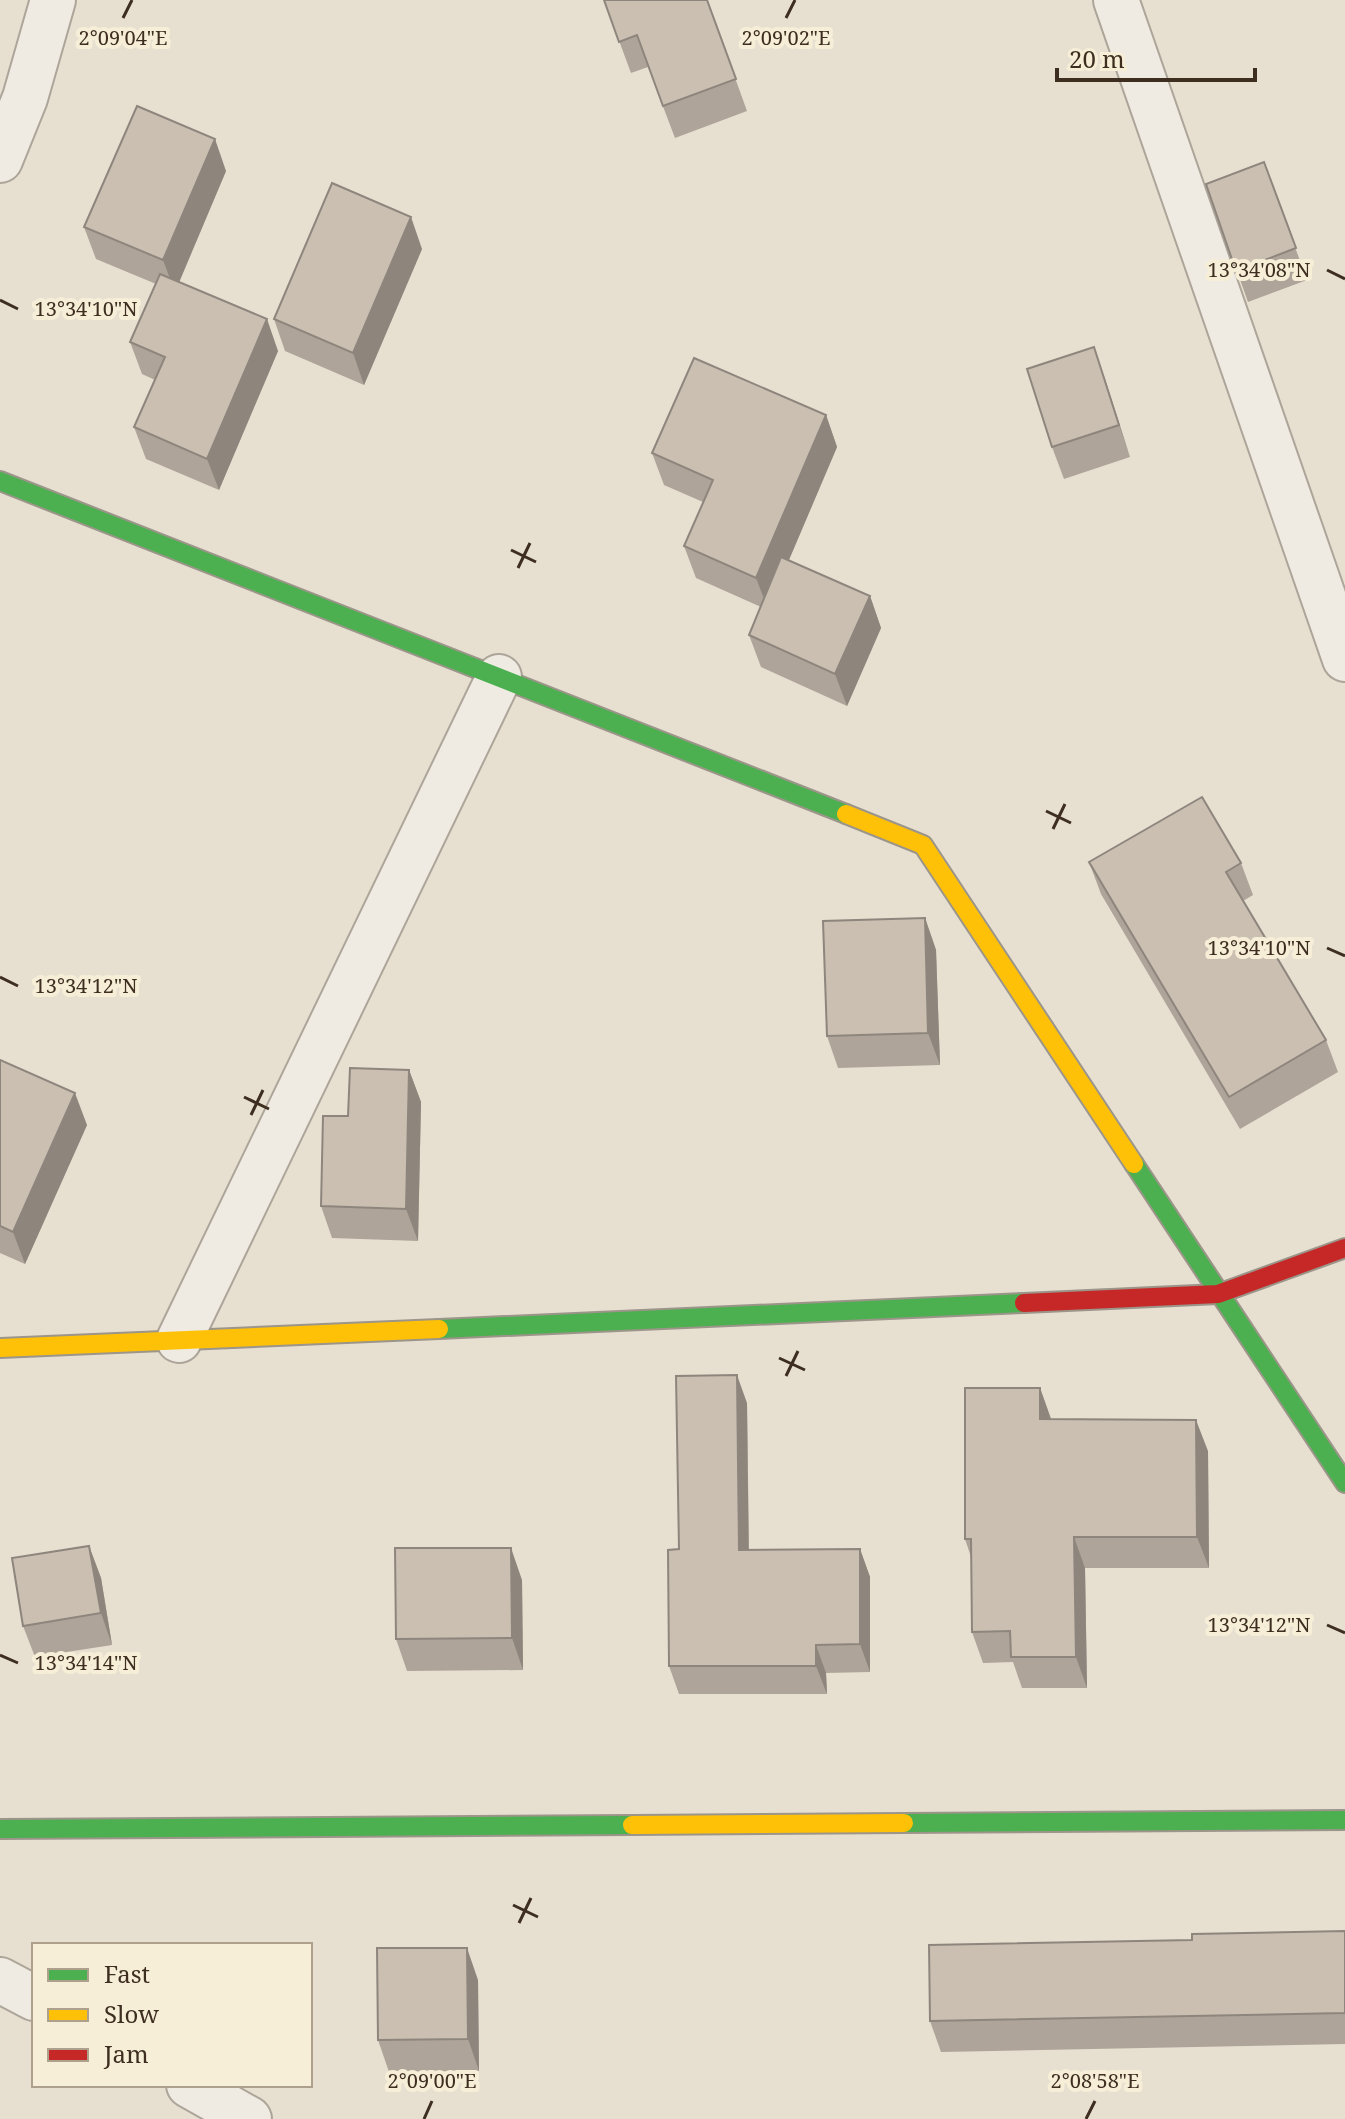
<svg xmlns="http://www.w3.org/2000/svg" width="1345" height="2119" font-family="'Noto Serif',serif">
<rect width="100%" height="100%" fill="#e7e0d1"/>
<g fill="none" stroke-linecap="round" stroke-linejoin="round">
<!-- street casing -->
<g stroke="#ada599" stroke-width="48">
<g id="street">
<path d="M 1116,0 L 1345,659"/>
<path d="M 0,160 L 25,98 L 53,0"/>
<path d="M 179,1340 L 499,677"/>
<path d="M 0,1980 L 34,1998"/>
<path d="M 189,2085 L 249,2119"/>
</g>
</g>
<!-- fast casing -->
<g stroke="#9c958a" stroke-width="22">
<g id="fast">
<path d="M 0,481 L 846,814"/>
<path d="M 1134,1164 L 1345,1483"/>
<path d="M 439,1329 L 1024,1303"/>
<path d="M 904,1823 L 1345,1820"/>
<path d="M 0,1829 L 632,1825"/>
</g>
</g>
<!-- slow casing -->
<g stroke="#9c958a" stroke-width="22">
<g id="slow">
<path d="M 846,814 L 923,845 L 1134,1164"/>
<path d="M 0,1348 L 439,1329"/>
<path d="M 632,1825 L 904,1823"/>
</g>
</g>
<!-- jam casing -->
<g stroke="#9c958a" stroke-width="22">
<path id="jam" d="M 1024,1303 L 1218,1294 L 1345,1248"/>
</g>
<!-- street -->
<use href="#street" stroke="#efebe3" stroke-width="44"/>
<!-- fast -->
<use href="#fast" stroke="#4caf50" stroke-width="18"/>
<!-- slow -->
<use href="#slow" stroke="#ffc107" stroke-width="18"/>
<!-- jam -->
<use href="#jam" stroke="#c62828" stroke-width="18"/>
</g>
<!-- wall -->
<g fill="#afa499">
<path d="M 604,0 L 707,0 L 747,111 L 675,138 L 648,67 L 631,73 Z"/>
<path d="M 1264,162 L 1307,280 L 1248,302 L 1206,184 Z"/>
<path d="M 226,171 L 179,282 L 278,351 L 219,490 L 146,459 L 134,427 L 155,380 L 142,374 L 130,342 L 156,284 L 96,259 L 84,227 Z"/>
<path d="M 422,249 L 364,385 L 285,351 L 274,319 Z"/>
<path d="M 1094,347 L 1130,457 L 1064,479 L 1052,447 Z"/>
<path d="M 826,415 L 837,447 L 789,560 L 870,596 L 881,628 L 847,706 L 761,667 L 749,635 L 761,607 L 696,578 L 684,546 L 703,502 L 664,485 L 652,453 Z"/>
<path d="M 1089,862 L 1241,863 L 1253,895 L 1243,901 L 1326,1040 L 1338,1072 L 1240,1129 L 1101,894 Z"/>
<path d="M 925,918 L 936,950 L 940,1065 L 838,1068 L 827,1036 Z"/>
<path d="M 0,1060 L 87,1125 L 25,1264 L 0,1253 Z"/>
<path d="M 409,1070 L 421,1102 L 418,1241 L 332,1238 L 321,1206 Z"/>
<path d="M 1040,1388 L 1051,1419 L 1208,1451 L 1209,1568 L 1085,1568 L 1087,1688 L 1022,1688 L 1013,1662 L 983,1663 L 972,1632 L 971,1557 L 965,1539 Z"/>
<path d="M 747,1403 L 749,1550 L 860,1549 L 870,1577 L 870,1672 L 826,1673 L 827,1694 L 679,1694 L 669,1666 L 679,1549 Z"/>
<path d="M 89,1546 L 101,1578 L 112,1645 L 35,1657 L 23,1626 Z"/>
<path d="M 522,1580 L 523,1670 L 407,1671 L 396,1639 Z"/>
<path d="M 1345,1931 L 1345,2044 L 941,2052 L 930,2021 L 1192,1940 Z"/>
<path d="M 478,1980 L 479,2071 L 389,2072 L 378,2040 Z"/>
</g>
<!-- shaded-wall -->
<g fill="#8e867d">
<path d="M 215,139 L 226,171 L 175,292 L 163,260 Z"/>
<path d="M 411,217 L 422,249 L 364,385 L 353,353 Z"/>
<path d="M 267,319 L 278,351 L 219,490 L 207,459 Z"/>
<path d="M 1094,347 L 1105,379 L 1130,457 L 1119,425 Z"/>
<path d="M 826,415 L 837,447 L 768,609 L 756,578 Z"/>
<path d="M 870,596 L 881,628 L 847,706 L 835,674 Z"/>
<path d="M 925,918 L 936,950 L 940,1065 L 928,1033 Z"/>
<path d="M 409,1070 L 421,1102 L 418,1241 L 406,1209 Z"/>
<path d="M 75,1093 L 87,1125 L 25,1264 L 13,1232 Z"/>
<path d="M 737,1375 L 747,1403 L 749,1578 L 739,1550 Z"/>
<path d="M 1040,1388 L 1051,1419 L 1040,1419 Z"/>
<path d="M 1196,1420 L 1208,1451 L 1209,1568 L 1197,1537 Z"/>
<path d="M 1074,1537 L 1085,1568 L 1087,1688 L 1076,1657 Z"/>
<path d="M 89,1546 L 101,1578 L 112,1645 L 101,1613 Z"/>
<path d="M 511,1548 L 522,1580 L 523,1670 L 512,1638 Z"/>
<path d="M 860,1549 L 870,1577 L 870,1672 L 860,1644 Z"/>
<path d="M 816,1645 L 826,1673 L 827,1694 L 816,1666 Z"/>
<path d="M 467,1948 L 478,1980 L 479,2071 L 468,2039 Z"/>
</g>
<!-- building -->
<g fill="#cbbfb2" stroke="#8e867d" stroke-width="2">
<path d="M 604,0 L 707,0 L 736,79 L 663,106 L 637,35 L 619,42 Z"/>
<path d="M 137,106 L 215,139 L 163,260 L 84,227 Z"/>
<path d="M 1264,162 L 1296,248 L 1236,271 L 1206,184 Z"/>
<path d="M 332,183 L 411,217 L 353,353 L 274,319 Z"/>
<path d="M 160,274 L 267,319 L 207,459 L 134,427 L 165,357 L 130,342 Z"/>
<path d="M 1094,347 L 1119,425 L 1052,447 L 1027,369 Z"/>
<path d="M 694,358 L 826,415 L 756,578 L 684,546 L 713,480 L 652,453 Z"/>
<path d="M 781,557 L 870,596 L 835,674 L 749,635 Z"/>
<path d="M 1202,797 L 1241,863 L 1226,872 L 1326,1040 L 1229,1097 L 1089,862 Z"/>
<path d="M 925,918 L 928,1033 L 827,1036 L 823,921 Z"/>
<path d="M 0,1060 L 75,1093 L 13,1232 L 0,1226 Z"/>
<path d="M 350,1068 L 409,1070 L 406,1209 L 321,1206 L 323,1116 L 348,1116 Z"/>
<path d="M 737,1375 L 739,1550 L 860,1549 L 860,1644 L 816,1645 L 816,1666 L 669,1666 L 668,1550 L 679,1549 L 676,1376 Z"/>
<path d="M 965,1388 L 1040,1388 L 1040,1419 L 1196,1420 L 1197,1537 L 1074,1537 L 1076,1657 L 1011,1657 L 1010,1631 L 972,1632 L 971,1539 L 965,1539 Z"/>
<path d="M 89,1546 L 101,1613 L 23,1626 L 12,1558 Z"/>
<path d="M 395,1548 L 511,1548 L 512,1638 L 396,1639 Z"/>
<path d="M 1345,1931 L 1345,2013 L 930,2021 L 929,1945 L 1192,1940 L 1192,1934 Z"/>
<path d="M 377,1948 L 467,1948 L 468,2039 L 378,2040 Z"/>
</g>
<!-- ticks -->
<path fill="none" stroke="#3d2e20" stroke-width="3" d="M 123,18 L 132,0M 786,18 L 795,0M 1327,270 L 1345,279M 0,300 L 18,309M 511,550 L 536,562M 518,568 L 530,543M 1046,811 L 1071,823M 1053,829 L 1065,804M 1327,948 L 1345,956M 0,977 L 18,986M 244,1097 L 269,1109M 251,1115 L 263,1090M 779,1358 L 805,1370M 786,1376 L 798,1351M 1327,1625 L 1345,1633M 0,1655 L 18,1663M 513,1905 L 538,1917M 519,1923 L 531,1898M 424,2119 L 432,2101M 1086,2119 L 1095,2101"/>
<g font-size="20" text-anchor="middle" fill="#3d2e20" stroke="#f7eed8" stroke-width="8" stroke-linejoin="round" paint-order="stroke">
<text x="123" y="45">2°09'04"E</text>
<text x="786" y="45">2°09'02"E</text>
<text x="1259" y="277">13°34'08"N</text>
<text x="86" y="316">13°34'10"N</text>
<text x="1259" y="955">13°34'10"N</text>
<text x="86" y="993">13°34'12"N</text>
<text x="1259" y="1632">13°34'12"N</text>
<text x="86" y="1670">13°34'14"N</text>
<text x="432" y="2088">2°09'00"E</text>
<text x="1095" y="2088">2°08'58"E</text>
</g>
<!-- legend -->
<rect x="32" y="1943" width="280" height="144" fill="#f7eed8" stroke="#ada18e" stroke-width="2"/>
<rect x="48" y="1969" width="40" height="12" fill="#4caf50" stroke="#ada18e" stroke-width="2"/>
<text x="104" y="1983" font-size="24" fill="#3d2e20">Fast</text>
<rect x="48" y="2009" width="40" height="12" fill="#ffc107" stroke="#ada18e" stroke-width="2"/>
<text x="104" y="2023" font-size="24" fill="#3d2e20">Slow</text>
<rect x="48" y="2049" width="40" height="12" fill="#c62828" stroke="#ada18e" stroke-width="2"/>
<text x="104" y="2063" font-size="24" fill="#3d2e20">Jam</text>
<!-- scale -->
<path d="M1057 68v12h198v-12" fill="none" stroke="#3d2e20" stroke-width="4"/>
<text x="1069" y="68" font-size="24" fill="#3d2e20" stroke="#f7eed8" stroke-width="6" paint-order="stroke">20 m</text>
</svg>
